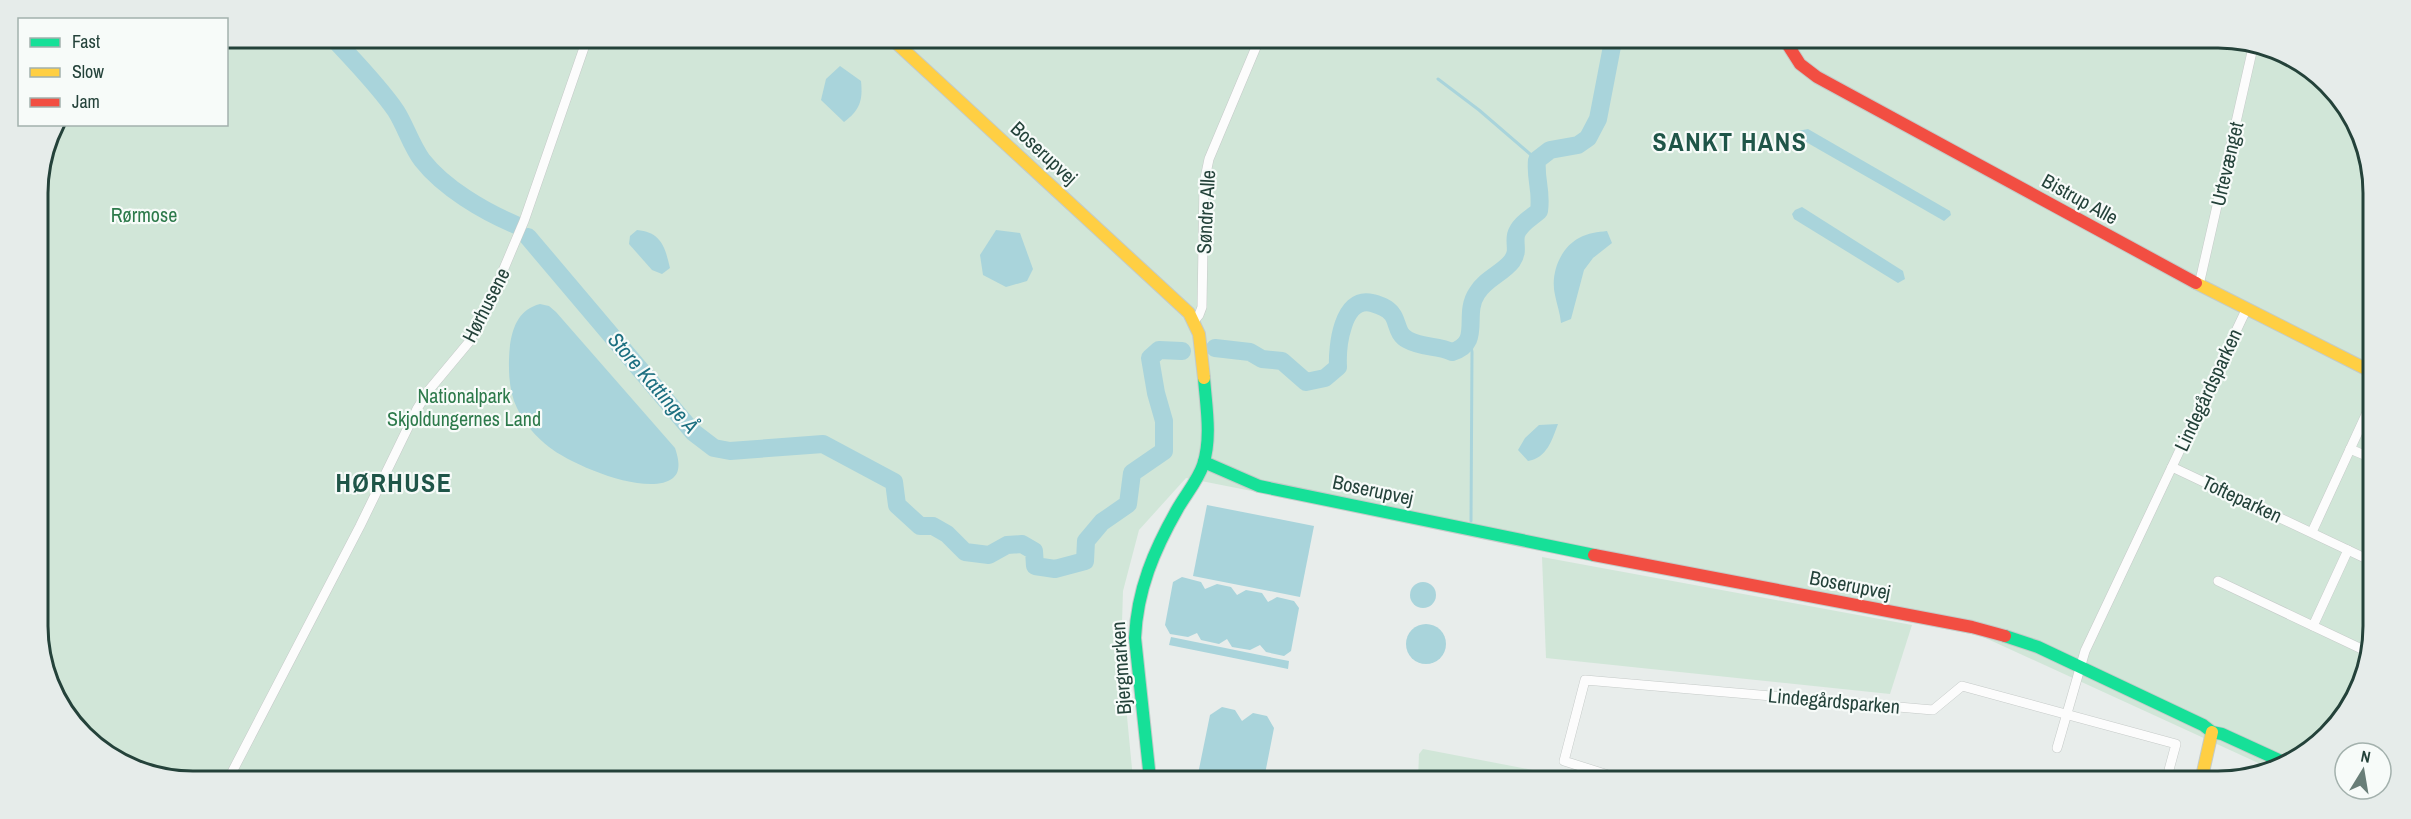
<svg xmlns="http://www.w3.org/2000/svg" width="2411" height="819" font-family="'Archivo Narrow',sans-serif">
<rect width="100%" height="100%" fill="#e8edeb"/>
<!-- green -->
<g fill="#d1e6d8">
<path d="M 227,38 L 2259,43 L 2335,90 L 2371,163 L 2368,667 L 2348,712 L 2313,749 L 2267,767 L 1981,636 L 1186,478 L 1139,530 L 1123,591 L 1121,654 L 1133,779 L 152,776 L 76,729 L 40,656 L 38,183 L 53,125 L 226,124 Z"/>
<path d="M 1542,557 L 1912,625 L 1890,694 L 1546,658 Z"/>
<path d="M 1423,749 L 1533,770 L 1532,779 L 1418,779 L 1419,754 Z"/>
</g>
<!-- water -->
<g fill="#a9d4db">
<path d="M 840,66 L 861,81 C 863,100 860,110 844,122 L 821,100 L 826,79 Z"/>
<path d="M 1808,129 L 1950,211 L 1951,215 L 1944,221 L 1799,138 L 1798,131 Z"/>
<path d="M 1802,207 L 1903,271 L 1905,279 L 1898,283 L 1794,219 L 1792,214 L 1795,210 Z"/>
<path d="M 637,230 C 661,232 665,247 670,268 L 662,274 L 652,270 L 629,244 L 630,236 Z"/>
<path d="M 996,230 L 1020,233 L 1033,269 L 1027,281 L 1006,287 L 983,275 L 980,255 Z"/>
<path d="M 1607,231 L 1612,243 L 1593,258 L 1584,270 L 1571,319 L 1561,323 C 1560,313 1557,305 1555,295 C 1550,274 1560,248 1579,238 C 1588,233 1598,232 1607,231 Z"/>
<path d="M 540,304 L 549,306 L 556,312 L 675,448 C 678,457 682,471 673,478 C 648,498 570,464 549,447 C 537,438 523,422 517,408 C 508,390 508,364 510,345 C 513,325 520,309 540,304 Z"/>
<path d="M 1558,424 C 1552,440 1547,458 1528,461 L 1518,450 L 1525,438 L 1539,425 Z"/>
<path d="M 1207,505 L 1314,526 L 1300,597 L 1193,576 Z"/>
<path d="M 1182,577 L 1201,582 L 1205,589 L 1217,584 L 1231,587 L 1237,595 L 1246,590 L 1262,593 L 1268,602 L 1277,597 L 1294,601 L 1299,608 L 1291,651 L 1284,656 L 1266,652 L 1260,645 L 1250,650 L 1232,647 L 1227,639 L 1219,644 L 1201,640 L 1197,633 L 1188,637 L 1170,634 L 1165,625 L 1173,582 Z"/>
<circle cx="1423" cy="595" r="13"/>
<circle cx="1426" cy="644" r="20"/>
<path d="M 1171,637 L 1289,661 L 1288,669 L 1169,645 Z"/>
<path d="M 1222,707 L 1235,710 L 1242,721 L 1253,713 L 1267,716 L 1274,728 L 1264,779 L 1201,779 L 1198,774 L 1210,715 Z"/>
</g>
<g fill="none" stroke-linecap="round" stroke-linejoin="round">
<!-- stream -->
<g stroke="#a9d4db" stroke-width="3">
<path d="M 1730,42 L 1735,43"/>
<path d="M 1438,79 L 1479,110 L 1537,160"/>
<path d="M 1470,341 L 1472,352 L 1471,521"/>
</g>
<!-- river -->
<g stroke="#a9d4db" stroke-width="18">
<path d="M 333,38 C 355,62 378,85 396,111 C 406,127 411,145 422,160 C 444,188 483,211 516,225"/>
<path d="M 528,237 L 693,432 L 714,448 L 730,451 L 823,444 L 894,482 L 897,505 L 920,526 L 933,526 L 947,534 L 965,552 L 989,555 L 1007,545 L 1022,544 L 1034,551 L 1035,566 L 1055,569 L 1085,561 L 1086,541 L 1102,522 L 1128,504 L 1132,473 L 1164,451 L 1164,421 L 1156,393 L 1150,358 L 1159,350 L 1182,351"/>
<path d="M 1215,348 L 1250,352 L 1262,359 L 1282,361 L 1306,382 L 1325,378 L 1338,367 C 1337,348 1342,295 1372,303 C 1379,305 1387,307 1392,314 C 1398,321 1396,334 1408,340 C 1422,348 1438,345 1452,352 C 1483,343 1462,315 1477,293 C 1485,279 1503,273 1512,261 C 1519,251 1514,245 1516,235 C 1519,224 1531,218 1539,211 C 1542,190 1535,180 1537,160 L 1550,150 L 1578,145 L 1588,138 L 1598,119 L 1613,41"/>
</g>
<!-- street casing -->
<g stroke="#c5cac8" stroke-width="10">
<g id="street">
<path d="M 2199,285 L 2254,43"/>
<path d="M 1195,320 L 1199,315 L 1202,307 L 1204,183 L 1209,159 L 1259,40"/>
<path d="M 2350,449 L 2369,457"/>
<path d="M 2172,467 L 2369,560"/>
<path d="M 2312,532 L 2369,408"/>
<path d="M 2218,581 L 2368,652"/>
<path d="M 2313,626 L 2348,550"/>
<path d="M 2057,748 L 2085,651 L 2246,310"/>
<path d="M 230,776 L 360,526 L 417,409 L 429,390 L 469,342 L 483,318 L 524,221 L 587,39"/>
<path d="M 1624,780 L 1564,761 L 1585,680 L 1933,710 L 1962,686 L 2176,744 L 2166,781"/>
</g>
</g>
<!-- fast casing -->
<g stroke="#c3cbc8" stroke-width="14">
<g id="fast">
<path d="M 1204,462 L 1259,486 L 1594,555"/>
<path d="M 2005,636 L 2038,647 L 2203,725 L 2212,732 L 2222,734 L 2281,761"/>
<path d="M 1150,779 L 1135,638 C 1137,590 1154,550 1178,508 C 1186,494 1198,480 1203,465 C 1212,437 1206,406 1204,378"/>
</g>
</g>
<!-- slow casing -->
<g stroke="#c3cbc8" stroke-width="14">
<g id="slow">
<path d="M 892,39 L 1189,313 L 1199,334 L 1204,378"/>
<path d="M 2196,283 L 2370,371"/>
<path d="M 2201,781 L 2212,732"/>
</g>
</g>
<!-- jam casing -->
<g stroke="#c3cbc8" stroke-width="14">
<g id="jam">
<path d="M 1786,42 L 1800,64 L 1817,77 L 2196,283"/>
<path d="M 1594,555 L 1972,627 L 2005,636"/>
</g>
</g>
<!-- street -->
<use href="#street" stroke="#fcfcfc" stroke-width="9"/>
<!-- fast -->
<use href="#fast" stroke="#16e098" stroke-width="12"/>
<!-- slow -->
<use href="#slow" stroke="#ffcf43" stroke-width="12"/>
<!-- jam -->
<use href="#jam" stroke="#f24e42" stroke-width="12"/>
</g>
<g text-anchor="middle" stroke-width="4.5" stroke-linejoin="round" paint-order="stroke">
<!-- street labels -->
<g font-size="20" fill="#24423a" stroke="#f7fbf9">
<text transform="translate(1044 153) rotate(43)" y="7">Boserupvej</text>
<text transform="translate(2227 164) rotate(-77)" y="7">Urtevænget</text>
<text transform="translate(2080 199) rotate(29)" y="7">Bistrup Alle</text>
<text transform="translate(1206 212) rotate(-87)" y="7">Søndre Alle</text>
<text transform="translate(486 305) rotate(-63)" y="7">Hørhusene</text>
<text transform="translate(2208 390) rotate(-65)" y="7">Lindegårdsparken</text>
<text transform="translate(1373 490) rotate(12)" y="7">Boserupvej</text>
<text transform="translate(2242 499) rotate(25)" y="7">Tofteparken</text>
<text transform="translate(1850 585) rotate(11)" y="7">Boserupvej</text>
<text transform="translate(1121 668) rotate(-94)" y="7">Bjergmarken</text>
<text transform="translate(1834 701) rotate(5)" y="7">Lindegårdsparken</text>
</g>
<!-- park labels -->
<g font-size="20" fill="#2d7a4b" stroke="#f7fbf9">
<text x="144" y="222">Rørmose</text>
<text x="464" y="403">Nationalpark<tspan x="464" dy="23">Skjoldungernes Land</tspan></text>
</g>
<!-- water labels -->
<g font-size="21" font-style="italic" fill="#1c6f80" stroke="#f7fbf9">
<text transform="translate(653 383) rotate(49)" y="7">Store Kattinge Å</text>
</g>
<!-- district labels -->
<g font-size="26" font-weight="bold" letter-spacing="1.5" fill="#1f5548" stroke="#f7fbf9">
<text x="1730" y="151">SANKT HANS</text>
<text x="394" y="492">HØRHUSE</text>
</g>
</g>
<!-- crop -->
<path d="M0 0H2411V819H0ZM193 48H2218A145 145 0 0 1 2363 193V626A145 145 0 0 1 2218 771H193A145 145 0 0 1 48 626V193A145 145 0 0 1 193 48Z" fill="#e6ecea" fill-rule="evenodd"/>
<path fill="none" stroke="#24423a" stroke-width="3" d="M193 48H2218A145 145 0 0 1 2363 193V626A145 145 0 0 1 2218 771H193A145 145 0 0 1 48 626V193A145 145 0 0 1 193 48Z"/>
<!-- legend -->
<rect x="18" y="18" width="210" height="108" fill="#f7fbf9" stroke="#a3b1ad" stroke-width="1.5"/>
<rect x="30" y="38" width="30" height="9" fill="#16e098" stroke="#a3b1ad" stroke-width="1.5"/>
<text x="72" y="48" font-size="18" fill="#24423a">Fast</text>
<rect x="30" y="68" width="30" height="9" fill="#ffcf43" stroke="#a3b1ad" stroke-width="1.5"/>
<text x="72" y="78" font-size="18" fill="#24423a">Slow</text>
<rect x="30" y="98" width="30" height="9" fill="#f24e42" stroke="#a3b1ad" stroke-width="1.5"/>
<text x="72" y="108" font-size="18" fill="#24423a">Jam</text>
<!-- north arrow -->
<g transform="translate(2363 771) rotate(11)"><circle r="28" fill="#f7fbf9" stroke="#a3b1ad" stroke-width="1.5"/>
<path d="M0-4.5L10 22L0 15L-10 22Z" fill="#697e78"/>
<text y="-9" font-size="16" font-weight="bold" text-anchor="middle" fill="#24423a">N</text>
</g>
</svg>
